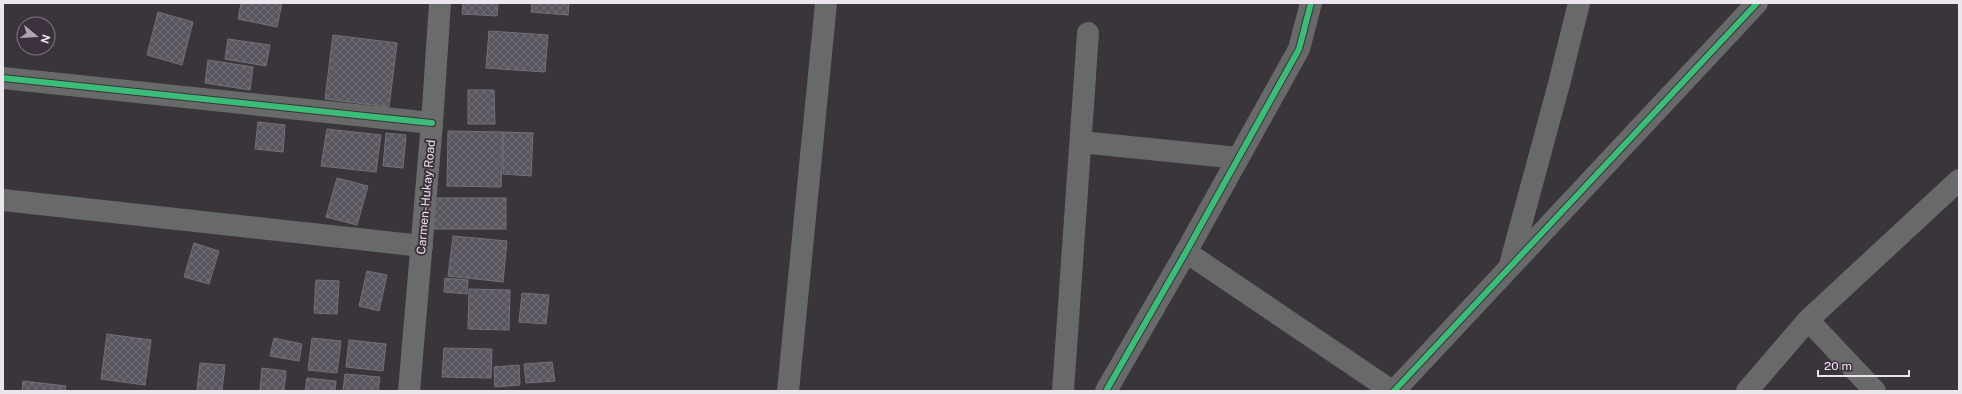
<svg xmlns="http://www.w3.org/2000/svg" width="1962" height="394" font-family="'Public Sans',sans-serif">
<defs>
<pattern id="building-cross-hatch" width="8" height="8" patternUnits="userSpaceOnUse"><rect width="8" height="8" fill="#59565f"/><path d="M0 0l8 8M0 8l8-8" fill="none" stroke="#716e76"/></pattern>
</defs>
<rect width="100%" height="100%" fill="#3a343b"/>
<!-- building -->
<g fill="url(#building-cross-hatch)" stroke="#737078">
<path d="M 241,3 L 282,3 L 277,27 L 238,19 Z"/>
<path d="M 463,3 L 498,3 L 497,16 L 462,14 Z"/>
<path d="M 532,3 L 569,3 L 568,15 L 531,12 Z"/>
<path d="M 158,12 L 193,22 L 182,65 L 147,55 Z"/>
<path d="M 489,31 L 548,35 L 545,72 L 486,68 Z"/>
<path d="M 333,35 L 397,43 L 389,107 L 325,99 Z"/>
<path d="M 228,39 L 270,45 L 266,66 L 225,59 Z"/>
<path d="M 208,60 L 253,67 L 250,90 L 205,83 Z"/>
<path d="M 468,90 L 494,90 L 495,124 L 468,124 Z"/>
<path d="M 258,122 L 285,125 L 283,152 L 255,149 Z"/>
<path d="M 327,129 L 381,135 L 376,172 L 321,166 Z"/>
<path d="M 448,131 L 503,132 L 501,187 L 447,186 Z"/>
<path d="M 503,132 L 533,133 L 531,176 L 503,174 Z"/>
<path d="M 386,133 L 406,135 L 403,168 L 383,166 Z"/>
<path d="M 337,178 L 368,186 L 357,225 L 326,217 Z"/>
<rect x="432" y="198" width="74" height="31"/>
<path d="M 453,236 L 507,241 L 503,282 L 448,276 Z"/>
<path d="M 194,243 L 219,251 L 209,284 L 184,277 Z"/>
<path d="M 367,271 L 387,275 L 379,311 L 359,306 Z"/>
<path d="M 445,278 L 468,280 L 467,294 L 444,292 Z"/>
<path d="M 316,280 L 339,281 L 337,314 L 314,313 Z"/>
<path d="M 469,289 L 510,290 L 509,330 L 468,329 Z"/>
<path d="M 522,293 L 549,295 L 546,324 L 519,322 Z"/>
<path d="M 107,334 L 151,340 L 145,385 L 101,379 Z"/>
<path d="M 274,338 L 302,344 L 299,361 L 270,356 Z"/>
<path d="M 312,338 L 341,341 L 337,373 L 308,370 Z"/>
<path d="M 349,340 L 386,344 L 383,371 L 346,367 Z"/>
<path d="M 444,348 L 492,349 L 491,378 L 442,377 Z"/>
<path d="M 552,362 L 555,381 L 526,383 L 524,364 Z"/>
<path d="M 200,363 L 225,365 L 222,391 L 197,391 Z"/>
<path d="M 519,365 L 520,385 L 495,387 L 494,367 Z"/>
<path d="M 262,368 L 286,371 L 284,391 L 260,391 Z"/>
<path d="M 345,374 L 380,377 L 378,391 L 343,391 Z"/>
<path d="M 307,378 L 336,381 L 335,391 L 305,391 Z"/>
<path d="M 23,381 L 66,386 L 65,391 L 22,391 Z"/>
</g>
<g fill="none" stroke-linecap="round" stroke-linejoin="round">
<!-- street -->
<g stroke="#676a69" stroke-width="22">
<path d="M 3,78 L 432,123"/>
<path d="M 1081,142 L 1238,158"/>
<path d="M 3,200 L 422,246"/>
<path d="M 1186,252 L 1392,391"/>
<path d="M 1510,265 L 1559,84 L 1579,3"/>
<path d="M 1808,320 L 1875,391"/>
<path d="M 788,391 L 826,3"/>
<path d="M 1063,391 L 1088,33"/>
<path d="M 1106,391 L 1186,252 L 1299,49 L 1311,3"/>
<path d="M 1394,391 L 1757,3"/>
<path d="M 1747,391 L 1808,320 L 1959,180"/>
</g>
<!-- secondary -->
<path stroke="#6a6c6b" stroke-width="22" d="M 409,391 L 432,123 L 440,3"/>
<!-- cycleway casing -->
<g stroke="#3d313e" stroke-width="8">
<g id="cycleway">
<path d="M 3,78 L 432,123"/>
<path d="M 1106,391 L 1186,252 L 1299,49 L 1311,3"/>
<path d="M 1394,391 L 1757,3"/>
</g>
</g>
<!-- cycleway -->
<use href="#cycleway" stroke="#3abd76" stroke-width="6"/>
</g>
<g text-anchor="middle" stroke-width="4" stroke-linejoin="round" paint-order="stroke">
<!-- street labels -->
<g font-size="12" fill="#ede5ee" stroke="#3d313e">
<text transform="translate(426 197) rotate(-85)" y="4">Carmen-Hukay Road</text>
</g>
</g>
<!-- border -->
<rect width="1962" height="394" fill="none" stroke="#ede5ee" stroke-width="8"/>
<!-- north arrow -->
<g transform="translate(36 36) rotate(108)"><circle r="19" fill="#3d313e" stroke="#837984"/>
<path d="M0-3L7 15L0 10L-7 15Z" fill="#aea7af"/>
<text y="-6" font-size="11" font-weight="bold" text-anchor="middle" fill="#ede5ee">N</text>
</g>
<!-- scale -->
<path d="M1818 370v6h91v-6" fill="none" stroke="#ede5ee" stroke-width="2"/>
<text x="1824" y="370" font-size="12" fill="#ede5ee" stroke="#3d313e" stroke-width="3" paint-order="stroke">20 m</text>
</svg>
